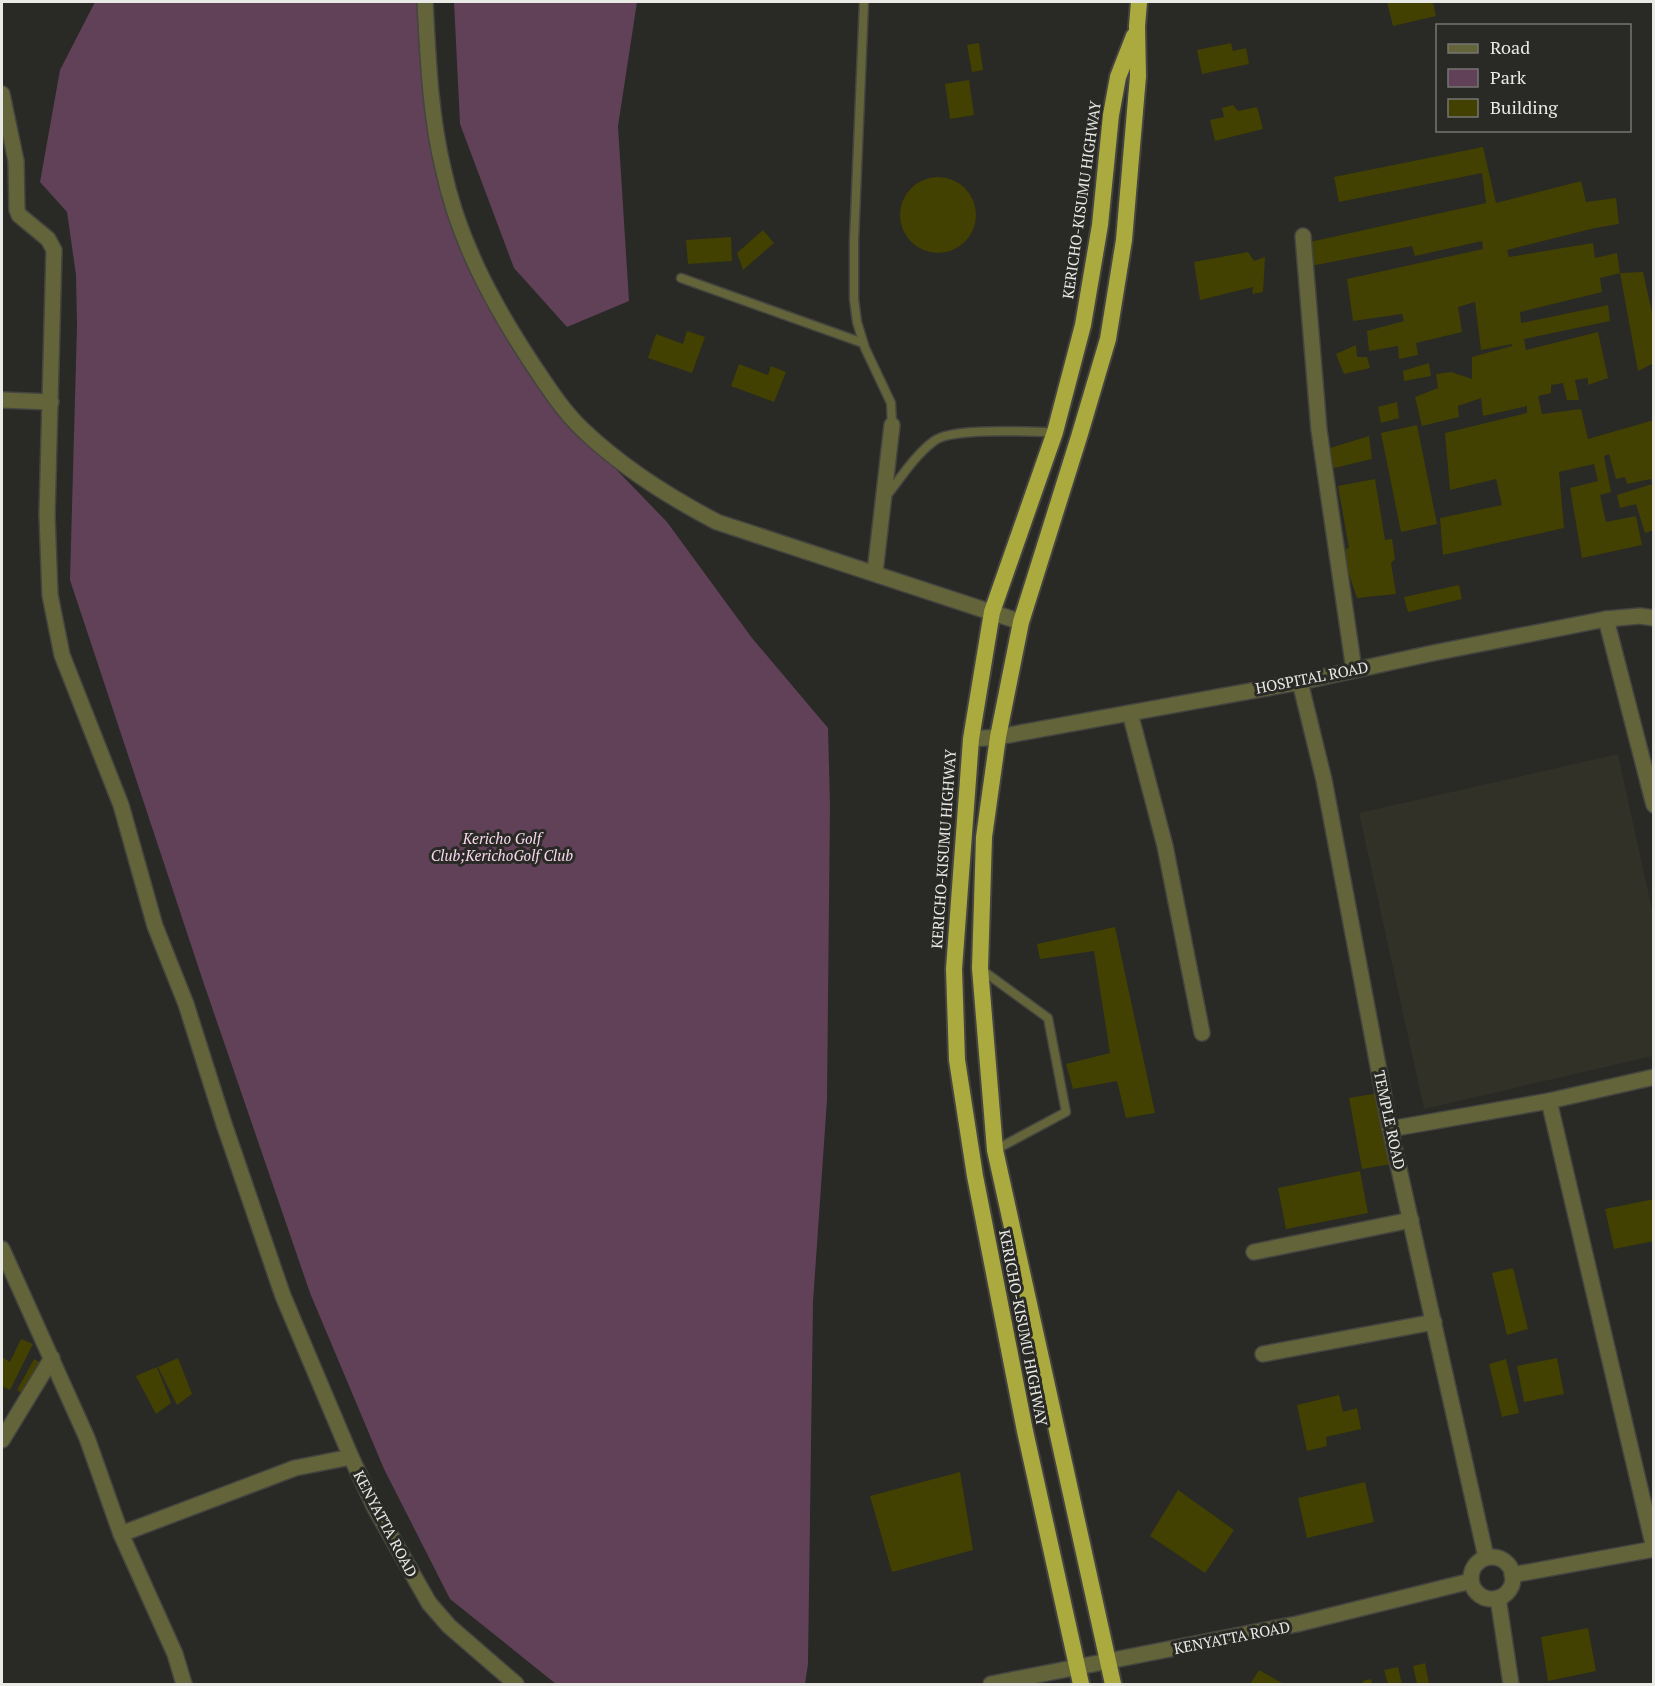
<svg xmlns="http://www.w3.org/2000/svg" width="1655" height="1686" font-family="'PT Serif',serif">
<rect width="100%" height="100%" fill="#292925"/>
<!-- built -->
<path fill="#313127" d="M 1618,754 L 1653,914 L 1653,1056 L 1424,1109 L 1359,813 Z"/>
<!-- green -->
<g fill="#604157">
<path d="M 95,2 L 422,2 L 455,233 L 581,433 L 667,522 L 752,638 L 828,728 L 830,805 L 827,1100 L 813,1302 L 808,1664 L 805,1684 L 556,1684 L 450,1599 L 384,1469 L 310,1293 L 204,984 L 70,580 L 77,325 L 76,275 L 67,212 L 40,182 L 60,70 Z"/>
<path d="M 454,2 L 637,2 L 618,126 L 629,301 L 567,327 L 514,268 L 460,124 Z"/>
</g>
<!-- building -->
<g fill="#424102">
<path d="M 1387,2 L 1433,2 L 1436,16 L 1393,26 Z"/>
<path d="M 979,43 L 983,70 L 972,72 L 967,45 Z"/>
<path d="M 1231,43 L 1233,51 L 1246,48 L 1249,64 L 1202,74 L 1197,50 Z"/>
<path d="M 969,80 L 974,115 L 950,119 L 945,84 Z"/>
<path d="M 1233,105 L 1238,111 L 1257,107 L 1263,129 L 1215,141 L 1210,120 L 1224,117 L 1222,108 Z"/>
<path d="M 1483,147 L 1496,203 L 1581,181 L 1586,202 L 1616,198 L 1619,224 L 1595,228 L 1507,250 L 1509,257 L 1593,243 L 1595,258 L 1617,253 L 1620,273 L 1600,278 L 1602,292 L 1520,312 L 1521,323 L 1608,305 L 1610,321 L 1524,339 L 1526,350 L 1598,332 L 1608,378 L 1588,385 L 1588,378 L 1575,380 L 1579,400 L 1567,400 L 1563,383 L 1551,385 L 1551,393 L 1538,396 L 1542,414 L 1581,409 L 1588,439 L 1654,420 L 1654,530 L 1645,533 L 1636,504 L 1620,508 L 1617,495 L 1652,484 L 1651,479 L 1627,484 L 1625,477 L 1616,479 L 1609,454 L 1604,456 L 1611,492 L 1600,495 L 1606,522 L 1636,516 L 1642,545 L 1582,558 L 1570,488 L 1598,481 L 1594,464 L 1559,472 L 1564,528 L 1443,555 L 1440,518 L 1502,505 L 1496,479 L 1450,490 L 1445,433 L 1527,413 L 1527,406 L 1483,416 L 1481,398 L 1458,406 L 1459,417 L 1422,426 L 1415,397 L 1438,388 L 1436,374 L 1451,372 L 1472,379 L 1472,357 L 1512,346 L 1512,344 L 1481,350 L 1475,302 L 1458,307 L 1462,332 L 1416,343 L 1418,355 L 1399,359 L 1398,346 L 1369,351 L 1367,331 L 1404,321 L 1402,314 L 1353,321 L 1347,279 L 1483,249 L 1482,241 L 1415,256 L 1412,246 L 1311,266 L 1310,242 L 1486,203 L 1482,173 L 1339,202 L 1334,177 Z"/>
<circle cx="938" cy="215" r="38"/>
<path d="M 763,230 L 774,243 L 743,270 L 737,253 Z"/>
<path d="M 731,237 L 732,261 L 688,264 L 686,240 Z"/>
<path d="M 1248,252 L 1254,261 L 1265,257 L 1263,292 L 1252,294 L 1253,287 L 1200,300 L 1194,262 Z"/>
<path d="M 1643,272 L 1654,321 L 1654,363 L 1638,371 L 1620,273 Z"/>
<path d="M 687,331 L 705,337 L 692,373 L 648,358 L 656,334 L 683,344 Z"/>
<path d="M 1356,345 L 1357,357 L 1367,357 L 1370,368 L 1344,374 L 1336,354 Z"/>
<path d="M 1429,363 L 1431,376 L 1404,381 L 1403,371 Z"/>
<path d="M 739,364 L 768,375 L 771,366 L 786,372 L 774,402 L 731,386 Z"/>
<path d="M 1397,402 L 1399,418 L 1381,423 L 1378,407 Z"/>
<path d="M 1417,425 L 1437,524 L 1401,532 L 1381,433 Z"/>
<path d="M 1369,436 L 1372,459 L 1330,469 L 1327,449 Z"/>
<path d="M 1375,479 L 1385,540 L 1392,539 L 1395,559 L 1391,563 L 1396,594 L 1357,598 L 1347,568 L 1345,549 L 1349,548 L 1338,486 Z"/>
<path d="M 1459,585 L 1462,599 L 1408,612 L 1404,597 Z"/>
<path d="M 1115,927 L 1155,1113 L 1126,1118 L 1117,1081 L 1073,1089 L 1066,1064 L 1110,1053 L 1094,951 L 1040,959 L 1037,944 Z"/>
<path d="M 1379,1093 L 1392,1164 L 1362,1169 L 1349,1098 Z"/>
<path d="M 1360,1171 L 1368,1213 L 1286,1229 L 1278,1188 Z"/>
<path d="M 1654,1199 L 1654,1241 L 1614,1249 L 1605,1209 Z"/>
<path d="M 1513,1268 L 1528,1329 L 1507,1335 L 1492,1273 Z"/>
<path d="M 21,1339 L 33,1344 L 10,1390 L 2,1386 L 2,1357 L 10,1362 Z"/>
<path d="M 178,1358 L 192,1394 L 177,1405 L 158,1367 Z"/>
<path d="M 1557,1358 L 1564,1394 L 1524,1402 L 1517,1366 Z"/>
<path d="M 34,1359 L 44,1365 L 26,1395 L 17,1390 Z"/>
<path d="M 1506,1359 L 1519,1413 L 1502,1417 L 1489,1364 Z"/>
<path d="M 157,1367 L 171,1403 L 156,1414 L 136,1376 Z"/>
<path d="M 1339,1395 L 1343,1412 L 1357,1408 L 1361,1429 L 1326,1437 L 1327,1446 L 1307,1451 L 1297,1405 Z"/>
<path d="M 960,1472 L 973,1550 L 892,1572 L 870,1496 Z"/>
<path d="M 1365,1482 L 1374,1522 L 1307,1538 L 1298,1498 Z"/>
<path d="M 1178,1490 L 1234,1530 L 1205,1573 L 1150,1536 Z"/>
<path d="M 1588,1628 L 1596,1671 L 1548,1681 L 1541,1637 Z"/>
<path d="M 1425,1663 L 1429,1684 L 1417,1684 L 1413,1666 Z"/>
<path d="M 1398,1667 L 1402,1684 L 1388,1684 L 1384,1670 Z"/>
<path d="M 1259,1670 L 1284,1684 L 1250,1684 Z"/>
<path d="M 1371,1679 L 1372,1684 L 1363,1684 L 1363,1681 Z"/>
</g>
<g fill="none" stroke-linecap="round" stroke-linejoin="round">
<!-- service casing -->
<g stroke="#444440" stroke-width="11">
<g id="service">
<path d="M 864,2 L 854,241 L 854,299 L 857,322 L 865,348 L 891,403 L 892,425"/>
<path d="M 681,278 L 863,343"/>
<path d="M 885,498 C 900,479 914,456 934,441 C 951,427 1030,432 1055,432"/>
<path d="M 982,970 L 1048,1018 L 1066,1112 L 995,1150"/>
</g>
</g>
<!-- minor casing -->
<g stroke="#444440" stroke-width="18">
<g id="minor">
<path d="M 2,94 L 16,161 L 17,210 L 19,215 L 48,239 L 54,250 L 47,515 L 50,595 L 62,655 L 121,805 L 155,926 L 186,1004 L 224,1124 L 283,1296 L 351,1457"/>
<path d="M 1303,236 L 1319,430 L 1354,670"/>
<path d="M 2,400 L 51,402"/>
<path d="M 875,572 L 892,425"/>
<path d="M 1606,619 L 1654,805"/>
<path d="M 1300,682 L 1324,780 L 1390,1129 L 1486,1557"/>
<path d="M 1130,713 L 1165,846 L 1202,1033"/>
<path d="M 971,739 L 998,737 L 1300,682 L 1433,653 L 1606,619 L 1640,616 L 1654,618"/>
<path d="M 1549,1101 L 1654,1548"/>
<path d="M 1390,1129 L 1549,1101 L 1654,1077"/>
<path d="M 2,1249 L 87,1438 L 121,1534 L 175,1654 L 184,1684"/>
<path d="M 1254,1252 L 1411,1220"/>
<path d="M 1263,1354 L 1434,1322"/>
<path d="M 2,1440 L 52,1358"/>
<path d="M 121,1534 L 295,1468 L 351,1457 L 375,1508 L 429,1603 L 449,1626 L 516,1684"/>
<circle cx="1492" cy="1578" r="21"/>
<path d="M 1512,1575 L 1654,1549"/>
<path d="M 1498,1598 L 1511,1684"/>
<path d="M 991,1684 L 1297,1624 L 1471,1581"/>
</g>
</g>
<!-- tertiary casing -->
<g stroke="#444440" stroke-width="18">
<path id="tertiary" d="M 425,2 C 428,57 430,114 443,168 C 458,239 491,301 531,362 C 547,386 562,410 583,430 C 623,468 669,497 717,522 L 1021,622"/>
</g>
<!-- trunk casing -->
<g stroke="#444440" stroke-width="20">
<g id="trunk">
<path d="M 1081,1684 L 1025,1431 L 975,1176 L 957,1060 L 954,969 L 971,739 L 992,612 L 1055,432 L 1083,325 L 1100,225 L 1111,115 L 1118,77 L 1134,36"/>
<path d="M 1113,1684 L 995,1150 L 980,968 L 984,837 L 998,737 L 1021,622 L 1079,437 L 1108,339 L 1124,240 L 1138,76 L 1137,26 L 1139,2"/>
</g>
</g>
<!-- service -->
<use href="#service" stroke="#64643a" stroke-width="8"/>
<!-- minor -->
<use href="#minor" stroke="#64643a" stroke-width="15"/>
<!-- tertiary -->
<use href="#tertiary" stroke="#64643a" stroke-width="15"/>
<!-- trunk -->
<use href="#trunk" stroke="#abaa3f" stroke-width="16"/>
</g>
<g text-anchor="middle" stroke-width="6" stroke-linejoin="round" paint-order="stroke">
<!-- street labels -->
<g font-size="15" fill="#e9e9e6" stroke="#292925">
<text transform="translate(1082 200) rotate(-82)" y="5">KERICHO-KISUMU HIGHWAY</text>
<text transform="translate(1312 678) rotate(-11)" y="5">HOSPITAL ROAD</text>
<text transform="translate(944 849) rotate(-86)" y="5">KERICHO-KISUMU HIGHWAY</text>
<text transform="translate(1389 1120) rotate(78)" y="5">TEMPLE ROAD</text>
<text transform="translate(1023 1328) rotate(79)" y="5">KERICHO-KISUMU HIGHWAY</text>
<text transform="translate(385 1524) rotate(62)" y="5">KENYATTA ROAD</text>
<text transform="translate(1232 1638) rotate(-11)" y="5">KENYATTA ROAD</text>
</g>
<!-- park labels -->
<g font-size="15" font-style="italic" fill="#f7d9ed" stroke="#292925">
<text x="502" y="844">Kericho Golf<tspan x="502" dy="17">Club;KerichoGolf Club</tspan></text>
</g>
</g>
<!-- border -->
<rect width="1655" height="1686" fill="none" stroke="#e9e9e6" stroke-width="6"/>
<!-- legend -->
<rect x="1436" y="24" width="195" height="108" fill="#292925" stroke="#767672" stroke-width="1.5"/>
<rect x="1448" y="44" width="30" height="9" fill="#64643a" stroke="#767672" stroke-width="1.5"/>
<text x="1490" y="54" font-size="18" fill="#e9e9e6">Road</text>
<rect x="1448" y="69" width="30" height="18" fill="#604157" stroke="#767672" stroke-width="1.5"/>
<text x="1490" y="84" font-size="18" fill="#e9e9e6">Park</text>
<rect x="1448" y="99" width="30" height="18" fill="#424102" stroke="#767672" stroke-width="1.5"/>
<text x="1490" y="114" font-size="18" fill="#e9e9e6">Building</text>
</svg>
